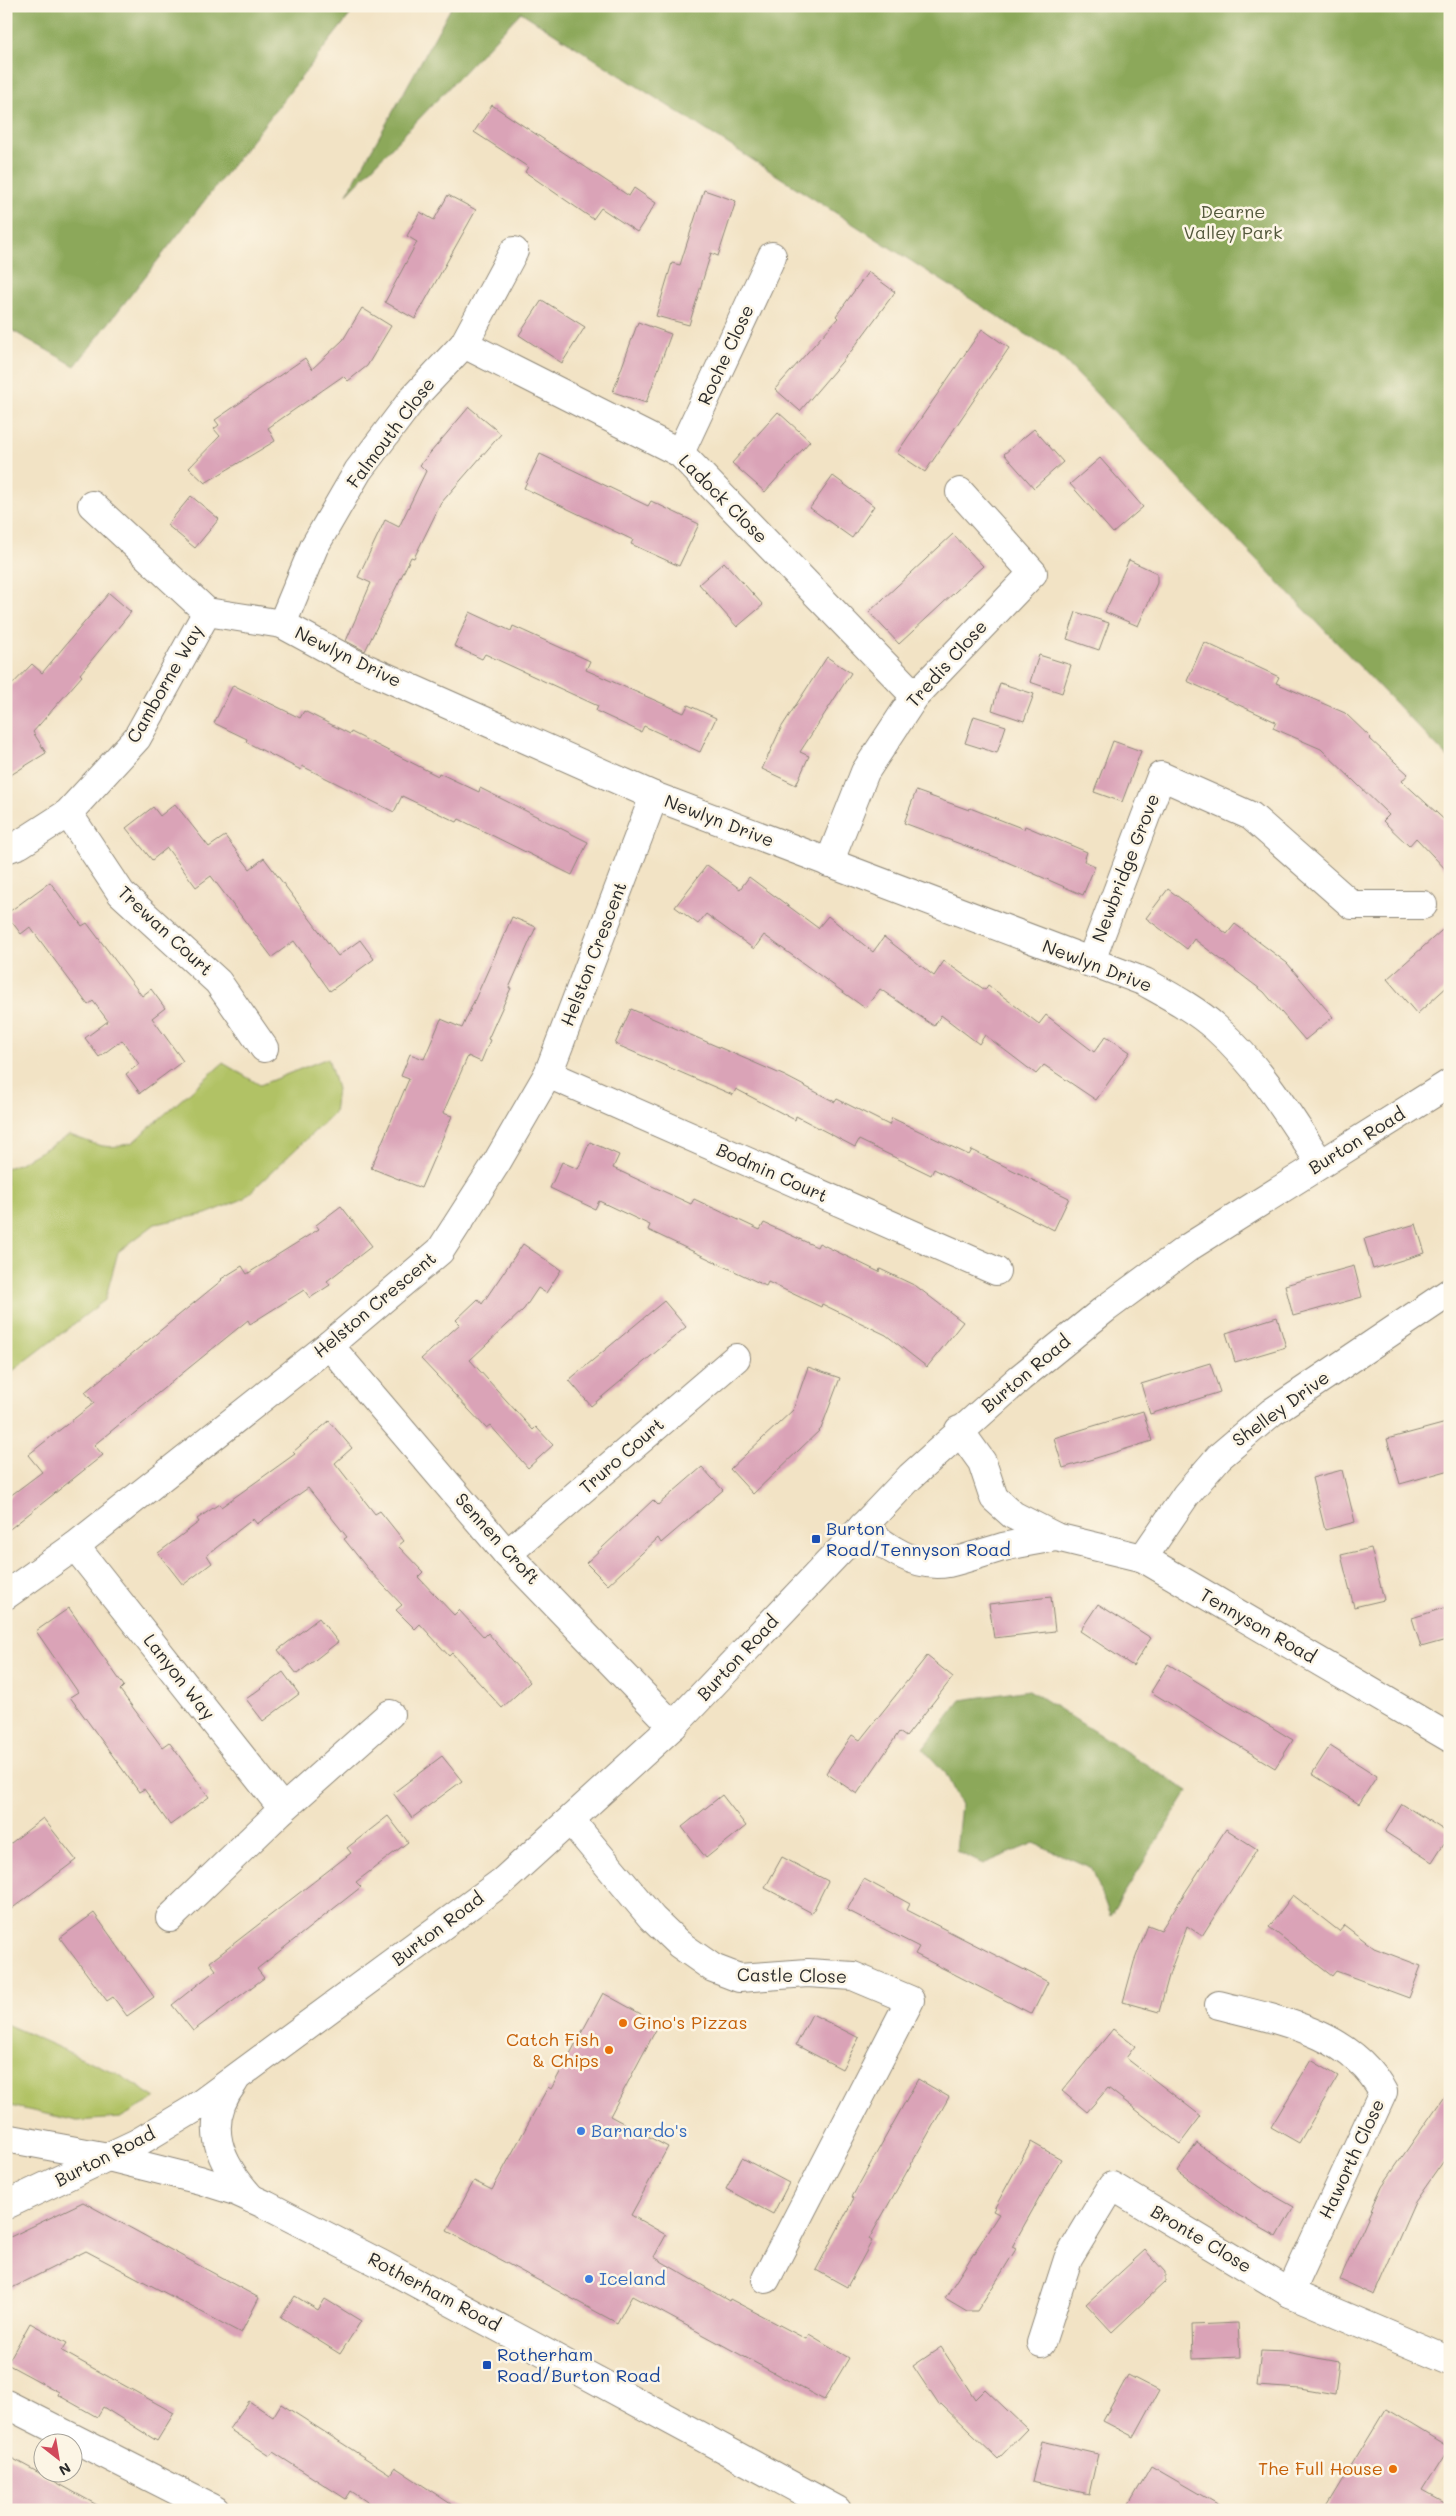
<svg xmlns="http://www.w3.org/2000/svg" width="1456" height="2516" font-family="Mali,sans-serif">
<rect width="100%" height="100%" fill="#fcf5e5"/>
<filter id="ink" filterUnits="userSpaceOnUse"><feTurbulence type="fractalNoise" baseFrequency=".02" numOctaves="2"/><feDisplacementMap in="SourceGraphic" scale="10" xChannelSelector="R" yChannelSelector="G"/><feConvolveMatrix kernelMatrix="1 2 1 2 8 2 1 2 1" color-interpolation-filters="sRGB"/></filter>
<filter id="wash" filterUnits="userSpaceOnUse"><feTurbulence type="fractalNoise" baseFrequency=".0096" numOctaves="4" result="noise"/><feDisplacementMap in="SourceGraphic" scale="20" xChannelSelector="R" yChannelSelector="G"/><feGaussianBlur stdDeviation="1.12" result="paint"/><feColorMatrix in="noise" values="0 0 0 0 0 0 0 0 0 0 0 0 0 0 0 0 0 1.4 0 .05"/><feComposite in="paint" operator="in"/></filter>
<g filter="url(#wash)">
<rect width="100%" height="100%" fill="#f2e3c5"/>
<!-- green -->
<g fill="#b1c265" stroke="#6e7648">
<path d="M 328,1058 L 337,1089 L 334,1113 L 243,1199 L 206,1214 L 155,1224 L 118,1252 L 105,1300 L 6,1376 L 6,1168 L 18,1164 L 70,1135 C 97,1144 105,1152 133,1142 L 223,1063 L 260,1085 Z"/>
<path d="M 6,2024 L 118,2074 L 156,2098 L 120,2118 L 77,2121 L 6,2105 Z"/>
</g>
<!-- forest -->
<g fill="#8ca85a" stroke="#5c6a42">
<path d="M 6,6 L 357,6 L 75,366 L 6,327 Z"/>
<path d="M 452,6 L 1450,6 L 1450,760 L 1060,356 L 521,12 L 347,194 Z"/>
<path d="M 1029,1690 L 1188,1791 L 1110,1916 L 1092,1868 L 1034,1843 L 983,1864 L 956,1851 L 961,1805 L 946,1774 L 923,1749 L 961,1700 Z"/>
</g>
<g id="blocks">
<!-- building -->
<g fill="#daa3b7">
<path d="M 492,105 L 629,196 L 634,188 L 656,203 L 637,232 L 601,208 L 593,219 L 525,172 L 528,167 L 474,132 Z"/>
<path d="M 704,190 L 736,201 L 718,256 L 711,253 L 689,325 L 656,316 L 672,263 L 680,265 Z"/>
<path d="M 448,195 L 476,210 L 415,319 L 385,302 L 417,242 L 407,236 L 420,212 L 434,220 Z"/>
<path d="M 868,272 L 895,292 L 852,350 L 800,411 L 775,389 L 838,318 L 836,316 Z"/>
<path d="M 542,300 L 585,327 L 562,363 L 519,335 Z"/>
<path d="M 362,308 L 391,326 L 367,366 L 348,381 L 343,376 L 268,428 L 275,441 L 205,483 L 189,468 L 220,436 L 214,429 L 219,425 L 215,420 L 305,358 L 312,369 L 343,340 Z"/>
<path d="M 638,322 L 671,334 L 646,403 L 613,392 Z"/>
<path d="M 982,329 L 1009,348 L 925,472 L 897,453 Z"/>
<path d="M 469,407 L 501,434 L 441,503 L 414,558 L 411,557 L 365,651 L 346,641 L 371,583 L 358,577 L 385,520 L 399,527 L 426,471 L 420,465 Z"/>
<path d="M 778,412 L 810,441 L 765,492 L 732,463 Z"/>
<path d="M 1034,429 L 1063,462 L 1034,488 L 1004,454 Z"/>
<path d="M 540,454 L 648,506 L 651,501 L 699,524 L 679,566 L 631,544 L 633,540 L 524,488 Z"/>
<path d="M 1100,458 L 1143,507 L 1113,533 L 1070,484 Z"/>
<path d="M 833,476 L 874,506 L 852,538 L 810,508 Z"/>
<path d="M 191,496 L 219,519 L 195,548 L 167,525 Z"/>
<path d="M 953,534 L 983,566 L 899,644 L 869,612 Z"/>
<path d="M 1129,560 L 1157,573 L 1157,583 L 1138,626 L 1105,612 Z"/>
<path d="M 724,562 L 763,605 L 737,627 L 699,584 Z"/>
<path d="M 109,593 L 131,612 L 80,674 L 82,676 L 33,732 L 46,753 L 6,778 L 6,691 L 32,664 L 42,673 Z"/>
<path d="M 470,612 L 511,631 L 513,626 L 590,661 L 586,670 L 684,713 L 688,705 L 716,718 L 700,752 L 644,726 L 641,732 L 596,711 L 598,706 L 485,654 L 482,659 L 454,646 Z"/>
<path d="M 1076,612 L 1109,623 L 1099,650 L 1067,639 Z"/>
<path d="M 1204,642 L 1279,677 L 1276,683 L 1345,713 L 1371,738 L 1370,739 L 1408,774 L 1402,781 L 1450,825 L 1450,874 L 1416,838 L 1409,846 L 1383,821 L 1389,815 L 1321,749 L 1273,728 L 1276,722 L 1187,681 Z"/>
<path d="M 1039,655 L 1071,665 L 1062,693 L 1030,682 Z"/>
<path d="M 827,657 L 851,673 L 800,752 L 809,756 L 796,785 L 762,769 L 781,728 Z"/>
<path d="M 1000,683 L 1034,694 L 1024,721 L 992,710 Z"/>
<path d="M 233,685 L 300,718 L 304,711 L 350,734 L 351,732 L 438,776 L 439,773 L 479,792 L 480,788 L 588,842 L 572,875 L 459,819 L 457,822 L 402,796 L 394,812 L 302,766 L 301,770 L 246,742 L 247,739 L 214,723 Z"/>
<path d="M 974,716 L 1006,726 L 997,753 L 965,743 Z"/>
<path d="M 1113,741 L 1141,751 L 1122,802 L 1094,792 Z"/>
<path d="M 916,791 L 969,810 L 970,808 L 1024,829 L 1025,826 L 1087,852 L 1084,861 L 1095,866 L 1083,895 L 998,858 L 904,823 Z"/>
<path d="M 175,804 L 209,847 L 225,836 L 250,869 L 264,858 L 338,956 L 360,940 L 374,959 L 330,991 L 294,941 L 272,957 L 211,876 L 196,887 L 167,848 L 152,860 L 126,828 L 153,807 L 160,816 Z"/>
<path d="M 707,865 L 740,889 L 749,877 L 818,928 L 828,916 L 873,952 L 884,937 L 934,976 L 944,961 L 985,990 L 988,985 L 1039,1024 L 1046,1015 L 1094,1052 L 1106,1036 L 1130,1052 L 1096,1100 L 1044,1065 L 1036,1074 L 985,1035 L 979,1044 L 941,1015 L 934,1026 L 880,989 L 865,1008 L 764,935 L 754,949 L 706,914 L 698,924 L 675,907 Z"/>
<path d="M 50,882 L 82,926 L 87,923 L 142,996 L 151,989 L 165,1008 L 152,1018 L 183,1061 L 140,1093 L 126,1074 L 139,1064 L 122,1040 L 99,1057 L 85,1038 L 108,1021 L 93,1001 L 88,1005 L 30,927 L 21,934 L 6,914 Z"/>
<path d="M 1168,889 L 1227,934 L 1235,924 L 1287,963 L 1333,1017 L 1305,1040 L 1264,992 L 1194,939 L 1187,949 L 1146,918 Z"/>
<path d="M 512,917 L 536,927 L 509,988 L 511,988 L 488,1039 L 490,1040 L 481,1062 L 468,1056 L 443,1113 L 452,1116 L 421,1188 L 371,1168 L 409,1079 L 401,1076 L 410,1054 L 424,1059 L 441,1019 L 462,1028 Z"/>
<path d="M 1450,923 L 1450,984 L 1417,1014 L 1387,979 Z"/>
<path d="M 631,1009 L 785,1076 L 835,1102 L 837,1099 L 889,1125 L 892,1118 L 969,1155 L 972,1150 L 1069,1198 L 1054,1230 L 934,1169 L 931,1175 L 859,1140 L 855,1147 L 796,1116 L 795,1120 L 736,1089 L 733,1095 L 615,1044 Z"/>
<path d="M 590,1142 L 619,1155 L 613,1168 L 691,1204 L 694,1199 L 760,1230 L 764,1223 L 817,1247 L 819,1243 L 879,1272 L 880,1269 L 916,1286 L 963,1322 L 927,1367 L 886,1335 L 822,1304 L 821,1307 L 768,1282 L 766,1286 L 648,1230 L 650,1225 L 599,1201 L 595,1209 L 550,1188 L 562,1162 L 578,1169 Z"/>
<path d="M 341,1206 L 372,1246 L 327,1281 L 330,1285 L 310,1298 L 304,1290 L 250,1324 L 248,1320 L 94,1445 L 103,1455 L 6,1532 L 6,1499 L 42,1472 L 28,1455 L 94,1403 L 85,1392 L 222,1280 L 221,1279 L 242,1266 L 247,1274 L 319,1229 L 316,1225 Z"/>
<path d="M 1416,1224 L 1425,1253 L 1373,1269 L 1364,1239 Z"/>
<path d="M 523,1244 L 561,1270 L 546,1293 L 538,1288 L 524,1309 L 470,1360 L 533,1430 L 536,1427 L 553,1445 L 528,1468 L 490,1425 L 486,1428 L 421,1359 L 460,1324 L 456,1320 L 478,1299 L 482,1304 Z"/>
<path d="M 1354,1266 L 1362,1297 L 1293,1316 L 1285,1285 Z"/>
<path d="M 664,1301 L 686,1327 L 591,1406 L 569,1380 Z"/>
<path d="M 1277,1317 L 1286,1347 L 1235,1362 L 1226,1333 Z"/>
<path d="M 1210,1363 L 1220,1392 L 1150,1414 L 1141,1384 Z"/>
<path d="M 808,1367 L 840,1378 L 821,1429 L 753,1494 L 730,1469 L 793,1410 Z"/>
<path d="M 1143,1411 L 1152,1441 L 1063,1468 L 1054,1438 Z"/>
<path d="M 329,1421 L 352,1448 L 335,1463 L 375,1514 L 380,1511 L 404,1541 L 398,1546 L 423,1572 L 418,1577 L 454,1615 L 459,1610 L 484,1637 L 488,1633 L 530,1682 L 502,1708 L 452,1653 L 449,1656 L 420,1624 L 415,1629 L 396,1610 L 402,1605 L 368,1569 L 344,1539 L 347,1537 L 308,1488 L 257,1524 L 253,1519 L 207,1555 L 212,1563 L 183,1585 L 158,1553 L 199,1522 L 197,1519 L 219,1504 L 221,1507 L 295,1454 L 293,1452 Z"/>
<path d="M 1450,1422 L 1450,1470 L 1400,1484 L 1387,1439 Z"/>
<path d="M 702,1467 L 723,1490 L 661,1543 L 658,1538 L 608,1585 L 586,1563 L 653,1500 L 658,1505 Z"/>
<path d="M 1342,1470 L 1355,1522 L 1325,1530 L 1312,1478 Z"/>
<path d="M 1371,1548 L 1384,1600 L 1354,1607 L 1341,1555 Z"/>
<path d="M 1051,1597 L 1055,1631 L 994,1638 L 989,1604 Z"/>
<path d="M 1098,1604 L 1151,1638 L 1133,1666 L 1080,1631 Z"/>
<path d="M 1450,1606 L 1450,1639 L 1421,1647 L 1412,1618 Z"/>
<path d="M 69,1608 L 124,1686 L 120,1690 L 162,1747 L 169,1742 L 209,1797 L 170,1825 L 144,1789 L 139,1792 L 70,1697 L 78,1692 L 36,1631 Z"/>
<path d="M 319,1618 L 338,1642 L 297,1674 L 278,1650 Z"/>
<path d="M 927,1656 L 953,1677 L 906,1737 L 899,1732 L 857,1794 L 826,1773 L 852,1735 L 860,1740 Z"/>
<path d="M 1168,1664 L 1293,1740 L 1275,1768 L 1151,1692 Z"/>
<path d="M 283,1672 L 299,1694 L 263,1721 L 246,1699 Z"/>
<path d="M 1330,1746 L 1377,1776 L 1359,1804 L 1312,1774 Z"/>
<path d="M 442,1756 L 462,1781 L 412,1818 L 393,1793 Z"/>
<path d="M 722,1795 L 746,1826 L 706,1858 L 682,1827 Z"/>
<path d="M 1402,1804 L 1450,1834 L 1432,1862 L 1385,1832 Z"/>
<path d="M 388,1816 L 408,1842 L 356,1882 L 361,1887 L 257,1969 L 264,1978 L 193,2031 L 172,2005 L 216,1970 L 210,1962 L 351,1853 L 347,1848 Z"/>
<path d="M 43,1818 L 76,1860 L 6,1913 L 6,1847 Z"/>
<path d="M 1226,1829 L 1257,1849 L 1202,1936 L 1187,1926 L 1170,1972 L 1159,2012 L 1123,2002 L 1134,1962 L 1148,1925 L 1161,1930 Z"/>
<path d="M 782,1857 L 828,1881 L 812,1913 L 765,1888 Z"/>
<path d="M 864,1879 L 910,1904 L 907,1910 L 1048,1982 L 1032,2014 L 915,1954 L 919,1947 L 847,1910 Z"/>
<path d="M 1293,1895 L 1339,1931 L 1344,1925 L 1374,1948 L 1421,1966 L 1409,1998 L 1336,1971 L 1332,1976 L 1269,1927 Z"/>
<path d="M 94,1913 L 154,1997 L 127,2016 L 113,1997 L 107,2001 L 60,1938 Z"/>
<path d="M 603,1993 L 659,2024 L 610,2116 L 668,2147 L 631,2215 L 666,2235 L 654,2257 L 729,2301 L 730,2299 L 806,2339 L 809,2334 L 849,2358 L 824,2400 L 632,2296 L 617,2323 L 447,2231 L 474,2181 L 492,2190 L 548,2087 L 551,2089 Z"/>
<path d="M 812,2014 L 859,2038 L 842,2069 L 796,2045 Z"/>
<path d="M 1113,2029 L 1135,2046 L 1126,2058 L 1201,2116 L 1180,2144 L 1108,2088 L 1087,2112 L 1062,2091 Z"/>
<path d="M 1311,2060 L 1338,2076 L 1299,2143 L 1271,2127 Z"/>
<path d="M 918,2079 L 949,2097 L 869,2239 L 872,2241 L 847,2287 L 816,2270 L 854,2198 L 852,2197 Z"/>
<path d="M 1450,2088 L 1450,2152 L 1415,2202 L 1374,2295 L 1340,2280 L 1382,2186 Z"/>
<path d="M 1031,2142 L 1061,2159 L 1012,2247 L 1016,2249 L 999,2277 L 977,2311 L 967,2311 L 945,2298 L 999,2214 L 993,2211 Z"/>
<path d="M 1197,2143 L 1259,2187 L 1294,2207 L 1277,2237 L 1238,2215 L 1177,2171 Z"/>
<path d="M 742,2158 L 789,2183 L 773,2214 L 726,2189 Z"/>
<path d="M 83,2202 L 259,2298 L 241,2333 L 86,2251 L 6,2291 L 6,2239 Z"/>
<path d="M 1145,2250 L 1165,2272 L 1165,2282 L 1112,2332 L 1086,2304 Z"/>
<path d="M 295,2296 L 318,2310 L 325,2299 L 361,2321 L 340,2354 L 281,2317 Z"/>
<path d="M 30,2323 L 67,2343 L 62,2351 L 174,2413 L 157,2441 L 103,2407 L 97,2417 L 58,2395 L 59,2392 L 7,2364 Z"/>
<path d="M 1238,2323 L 1240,2357 L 1193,2359 L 1192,2325 Z"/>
<path d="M 941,2347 L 975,2399 L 985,2389 L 1027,2429 L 998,2459 L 941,2404 L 939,2405 L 913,2366 Z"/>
<path d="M 1261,2351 L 1286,2352 L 1339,2362 L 1335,2395 L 1300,2389 L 1257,2386 Z"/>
<path d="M 1128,2375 L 1159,2391 L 1134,2437 L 1103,2421 Z"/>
<path d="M 249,2401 L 273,2417 L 281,2404 L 390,2474 L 395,2467 L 460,2510 L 379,2510 L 351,2491 L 346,2499 L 273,2452 L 270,2456 L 229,2429 Z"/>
<path d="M 1386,2409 L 1450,2448 L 1423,2491 L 1450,2506 L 1450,2510 L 1325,2510 Z"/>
<path d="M 1042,2441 L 1098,2454 L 1089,2494 L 1032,2481 Z"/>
<path d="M 6,2455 L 43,2475 L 106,2510 L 6,2510 Z"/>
<path d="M 1151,2466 L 1227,2510 L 1126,2510 Z"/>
</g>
</g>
</g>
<g filter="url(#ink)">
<use href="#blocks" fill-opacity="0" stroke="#8e8778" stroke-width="1"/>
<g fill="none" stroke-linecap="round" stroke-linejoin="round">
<!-- minor casing -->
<g stroke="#8e8778" stroke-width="30">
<g id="minor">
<path d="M 464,344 L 680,453 L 915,696"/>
<path d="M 680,453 L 772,256"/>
<path d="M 92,505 L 207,612 L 282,624 L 352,662 L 654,796 L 1145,982 C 1170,996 1195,1009 1216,1028 C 1259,1066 1289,1115 1320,1163"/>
<path d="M 282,624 L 314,547 L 358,471 L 414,397 L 464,344 L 514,251"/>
<path d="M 68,813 L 121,893 L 218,982 L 264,1048"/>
<path d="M 6,849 L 20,844 L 68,813 L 137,738 L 207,612"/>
<path d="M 829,863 L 865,772 L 915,696 L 1033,573 L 960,492"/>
<path d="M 1090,963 L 1161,776 L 1251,816 L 1352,905 L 1423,905"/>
<path d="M 548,1074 L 996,1271"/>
<path d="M 329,1345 L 507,1554 L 673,1726"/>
<path d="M 959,1430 L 982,1462 L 994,1498 L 1013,1515 L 1056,1537 L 1143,1558 L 1450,1738"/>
<path d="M 863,1526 C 884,1547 917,1569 948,1563 C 966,1559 985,1552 1003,1547 C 1021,1543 1038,1540 1056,1537"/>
<path d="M 75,1546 L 283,1809"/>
<path d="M 507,1554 L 736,1358"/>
<path d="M 1143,1558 L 1186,1495 L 1219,1457 L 1272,1412 L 1450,1292"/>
<path d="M 6,1595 L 75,1546 L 329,1345 L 440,1251 L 497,1162 L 548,1074 L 654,796"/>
<path d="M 571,1821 L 652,1918 L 679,1944 L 713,1968 L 739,1978 L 808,1973 L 853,1976 L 910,2000 L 766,2279"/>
<path d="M 170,1918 L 283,1809 L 390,1714"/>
<path d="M 1219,2005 C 1278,2020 1353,2033 1383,2092 L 1290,2293"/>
<path d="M 234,2082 C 201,2125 220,2164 252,2199"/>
<path d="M 6,2205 L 137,2143 L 192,2110 L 503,1881 L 673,1726 L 910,1477 L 1020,1378 L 1105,1309 L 1189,1247 L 1450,1083"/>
<path d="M 1041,2343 L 1068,2259 L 1112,2186 L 1290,2293 L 1450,2361"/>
<path d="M 6,2404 L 215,2510"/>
</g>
</g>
<!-- major casing -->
<g stroke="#8e8778" stroke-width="30">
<path id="major" d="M 6,2138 L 108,2157 L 200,2180 L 235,2191 L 266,2205 L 381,2264 L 837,2510"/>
</g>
<!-- minor -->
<use href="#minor" stroke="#fff" stroke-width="28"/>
<!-- major -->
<use href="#major" stroke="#fff" stroke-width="28"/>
</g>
</g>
<!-- markers -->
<g fill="#1a4fb4" stroke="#fcf5e5" stroke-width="2">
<rect x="811" y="1534" width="10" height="10" rx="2.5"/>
<rect x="482" y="2360" width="10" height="10" rx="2.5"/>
</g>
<g fill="#e8710a" stroke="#fcf5e5" stroke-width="2">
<circle cx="623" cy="2023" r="5"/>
<circle cx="609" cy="2050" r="5"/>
<circle cx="1393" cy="2469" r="5"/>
</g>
<g fill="#3f7fe0" stroke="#fcf5e5" stroke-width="2">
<circle cx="581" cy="2131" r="5"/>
<circle cx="589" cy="2279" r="5"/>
</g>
<g text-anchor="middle" stroke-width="5" stroke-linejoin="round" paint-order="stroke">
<!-- park labels -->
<g font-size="18" fill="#53583c" stroke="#fcf5e5">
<text x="1233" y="218">Dearne<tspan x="1233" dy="21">Valley Park</tspan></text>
</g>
<!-- street labels -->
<g font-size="18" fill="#2b2b2b" stroke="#fcf5e5">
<text transform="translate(726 355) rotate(-65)" y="6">Roche Close</text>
<text transform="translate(391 433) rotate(-53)" y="6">Falmouth Close</text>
<text transform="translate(723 499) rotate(45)" y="6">Ladock Close</text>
<text transform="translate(348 657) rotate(26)" y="6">Newlyn Drive</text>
<text transform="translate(947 664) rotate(-48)" y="6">Tredis Close</text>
<text transform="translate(165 684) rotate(-60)" y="6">Camborne Way</text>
<text transform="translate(719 821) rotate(21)" y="6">Newlyn Drive</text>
<text transform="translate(1126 868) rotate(-69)" y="6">Newbridge Grove</text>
<text transform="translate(165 931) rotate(43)" y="6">Trewan Court</text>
<text transform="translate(594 954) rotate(-69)" y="6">Helston Crescent</text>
<text transform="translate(1097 966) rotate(21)" y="6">Newlyn Drive</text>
<text transform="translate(1357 1141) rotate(-32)" y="6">Burton Road</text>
<text transform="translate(772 1173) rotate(24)" y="6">Bodmin Court</text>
<text transform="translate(375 1305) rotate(-40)" y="6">Helston Crescent</text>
<text transform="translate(1026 1374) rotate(-40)" y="6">Burton Road</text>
<text transform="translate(1281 1409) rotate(-36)" y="6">Shelley Drive</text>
<text transform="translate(622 1456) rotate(-41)" y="6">Truro Court</text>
<text transform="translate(497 1539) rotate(48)" y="6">Sennen Croft</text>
<text transform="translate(1258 1626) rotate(30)" y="6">Tennyson Road</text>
<text transform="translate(738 1658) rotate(-47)" y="6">Burton Road</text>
<text transform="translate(179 1677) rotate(52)" y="6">Lanyon Way</text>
<text transform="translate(438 1929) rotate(-37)" y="6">Burton Road</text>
<text transform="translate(792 1976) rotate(1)" y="6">Castle Close</text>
<text transform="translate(105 2157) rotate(-27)" y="6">Burton Road</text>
<text transform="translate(1352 2159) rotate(-65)" y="6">Haworth Close</text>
<text transform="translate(1201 2239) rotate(31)" y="6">Bronte Close</text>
<text transform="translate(434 2292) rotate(28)" y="6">Rotherham Road</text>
</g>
<!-- transit labels -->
<g font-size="18" fill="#164399" stroke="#fcf5e5" text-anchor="start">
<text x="826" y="1535">Burton<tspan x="826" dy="21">Road/Tennyson Road</tspan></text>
<text x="497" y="2361">Rotherham<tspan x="497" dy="21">Road/Burton Road</tspan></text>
</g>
<!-- food labels -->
<g font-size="18" fill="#c56008" stroke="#fcf5e5" text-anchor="end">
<text x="633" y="2029" text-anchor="start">Gino's Pizzas</text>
<text x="599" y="2046">Catch Fish<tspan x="599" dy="21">&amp; Chips</tspan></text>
<text x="1383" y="2475">The Full House</text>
</g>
<!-- shop labels -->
<g font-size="18" fill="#366cbe" stroke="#fcf5e5" text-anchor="start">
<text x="591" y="2137">Barnardo's</text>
<text x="599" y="2285">Iceland</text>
</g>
</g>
<!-- margin -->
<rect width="1456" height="2516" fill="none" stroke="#fcf5e5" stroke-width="25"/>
<!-- north arrow -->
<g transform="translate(58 2458) rotate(149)"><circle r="24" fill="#fcf5e5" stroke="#a8a49b"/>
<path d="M0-4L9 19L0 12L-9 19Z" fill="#d1495b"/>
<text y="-8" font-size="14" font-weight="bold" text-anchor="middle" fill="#2b2b2b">N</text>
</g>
</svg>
